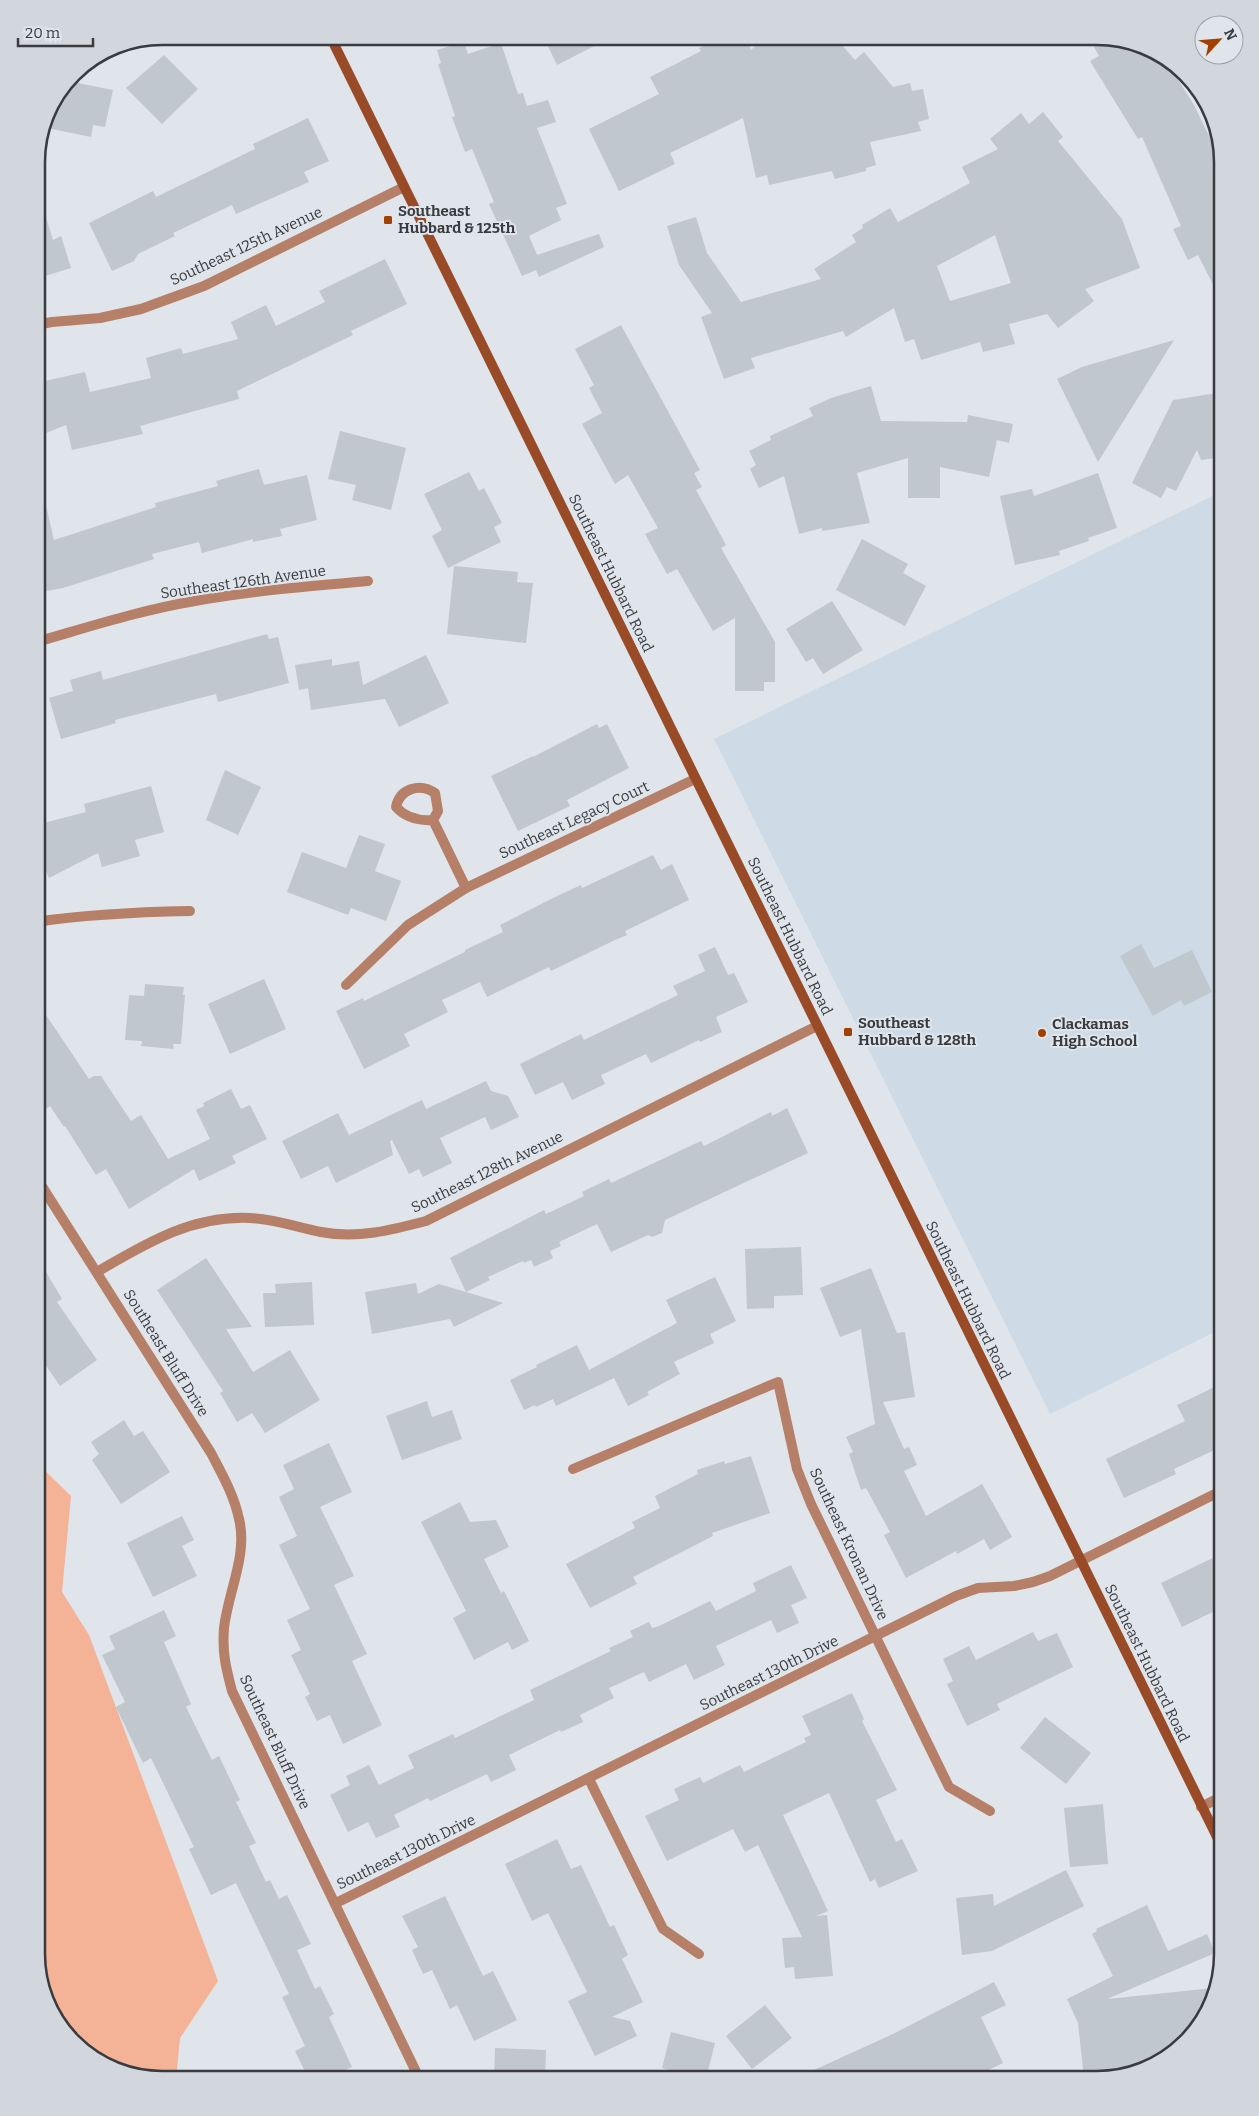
<svg xmlns="http://www.w3.org/2000/svg" width="1259" height="2116" font-family="Bitter,serif">
<rect width="100%" height="100%" fill="#dfe5eb"/>
<!-- built -->
<path fill="#cedbe6" d="M 1223,491 L 1223,1328 L 1050,1414 L 714,739 Z"/>
<!-- green -->
<path fill="#f4b296" d="M 36,1462 L 71,1496 L 62,1592 L 89,1635 L 218,1981 L 180,2038 L 176,2080 L 154,2079 L 92,2058 L 49,2009 L 36,1954 Z"/>
<!-- building -->
<g fill="#c0c7cd" fill-rule="evenodd">
<path d="M 543,36 L 614,36 L 557,65 Z"/>
<path d="M 724,36 L 745,36 L 751,50 L 766,36 L 834,36 L 855,60 L 864,52 L 893,87 L 910,83 L 912,91 L 923,89 L 929,119 L 918,122 L 921,131 L 870,142 L 876,165 L 866,168 L 866,171 L 835,179 L 832,171 L 769,185 L 767,175 L 756,178 L 743,118 L 670,153 L 675,164 L 619,191 L 589,129 L 659,94 L 650,77 L 701,51 L 699,48 Z"/>
<path d="M 1089,37 L 1106,37 L 1163,56 L 1194,105 L 1212,142 L 1215,140 L 1223,162 L 1223,304 L 1198,255 L 1188,260 L 1173,229 L 1181,226 L 1142,137 L 1138,139 L 1090,61 L 1099,56 Z"/>
<path d="M 464,42 L 468,54 L 501,43 L 518,94 L 523,93 L 527,106 L 548,100 L 556,122 L 537,128 L 567,204 L 556,208 L 561,220 L 529,236 L 537,255 L 599,234 L 604,247 L 539,277 L 536,270 L 522,276 L 489,204 L 494,202 L 472,149 L 465,152 L 452,117 L 455,116 L 438,64 L 441,63 L 437,50 Z"/>
<path d="M 164,55 L 198,89 L 162,124 L 126,88 Z"/>
<path d="M 68,81 L 113,90 L 105,127 L 93,125 L 91,137 L 47,128 L 51,105 Z"/>
<path d="M 1043,112 L 1063,137 L 1058,141 L 1122,219 L 1140,268 L 1085,289 L 1094,301 L 1058,328 L 1047,314 L 1009,324 L 1015,344 L 983,352 L 980,342 L 921,360 L 914,339 L 905,342 L 894,308 L 846,337 L 843,331 L 751,358 L 755,368 L 724,379 L 701,317 L 712,313 L 679,265 L 667,226 L 696,217 L 707,253 L 741,302 L 821,279 L 814,269 L 856,242 L 852,235 L 863,228 L 862,225 L 890,208 L 898,222 L 970,183 L 962,167 L 998,149 L 990,139 L 1021,113 L 1029,124 ZM 995,235 L 1011,283 L 950,301 L 937,266 Z"/>
<path d="M 308,118 L 329,161 L 304,172 L 309,182 L 236,214 L 232,205 L 173,233 L 175,236 L 138,254 L 134,261 L 112,271 L 89,223 L 153,191 L 156,197 L 255,149 L 253,144 Z"/>
<path d="M 36,204 L 42,204 L 53,240 L 61,236 L 71,268 L 45,276 L 42,268 L 36,270 Z"/>
<path d="M 385,259 L 407,304 L 351,331 L 353,335 L 237,391 L 239,399 L 140,426 L 143,434 L 72,450 L 66,425 L 36,437 L 36,383 L 85,372 L 90,392 L 151,378 L 146,358 L 181,348 L 183,354 L 238,339 L 231,322 L 266,305 L 276,326 L 325,302 L 319,291 Z"/>
<path d="M 621,325 L 700,470 L 694,473 L 702,487 L 696,490 L 726,545 L 721,548 L 775,642 L 775,682 L 764,682 L 764,691 L 735,691 L 735,618 L 713,631 L 677,569 L 667,574 L 645,534 L 658,528 L 628,475 L 615,484 L 582,424 L 602,413 L 589,388 L 594,385 L 575,349 Z"/>
<path d="M 1174,340 L 1098,462 L 1057,379 L 1082,367 Z"/>
<path d="M 871,386 L 881,421 L 967,422 L 968,415 L 1013,424 L 1009,443 L 997,440 L 989,477 L 940,467 L 940,498 L 908,498 L 908,458 L 857,473 L 870,523 L 822,531 L 822,528 L 799,534 L 784,476 L 759,488 L 750,469 L 756,465 L 749,451 L 771,440 L 770,436 L 813,416 L 809,408 L 831,398 Z"/>
<path d="M 1223,392 L 1223,457 L 1201,460 L 1197,450 L 1176,491 L 1167,487 L 1161,498 L 1132,483 L 1173,400 Z"/>
<path d="M 340,431 L 406,448 L 391,510 L 352,500 L 356,485 L 328,479 Z"/>
<path d="M 259,469 L 264,485 L 307,475 L 317,520 L 280,529 L 282,536 L 253,542 L 253,539 L 202,553 L 199,542 L 152,554 L 154,559 L 63,588 L 36,593 L 36,502 L 45,501 L 54,540 L 156,507 L 155,503 L 218,486 L 216,481 Z"/>
<path d="M 469,472 L 479,491 L 484,488 L 502,523 L 494,527 L 501,542 L 448,568 L 432,536 L 442,530 L 424,494 Z"/>
<path d="M 1098,473 L 1117,528 L 1088,538 L 1089,541 L 1059,551 L 1060,555 L 1015,565 L 1000,496 L 1032,489 L 1034,496 Z"/>
<path d="M 862,539 L 908,564 L 903,573 L 926,586 L 905,626 L 836,590 Z"/>
<path d="M 454,566 L 518,572 L 517,582 L 533,583 L 526,643 L 447,634 Z"/>
<path d="M 832,601 L 863,650 L 823,674 L 813,658 L 806,662 L 786,629 Z"/>
<path d="M 267,634 L 269,639 L 278,637 L 289,683 L 218,702 L 216,694 L 115,720 L 116,723 L 61,739 L 49,698 L 73,691 L 70,680 L 101,671 L 103,680 Z"/>
<path d="M 426,655 L 449,703 L 399,727 L 385,699 L 311,710 L 308,688 L 299,690 L 295,665 L 332,659 L 332,666 L 359,661 L 363,685 Z"/>
<path d="M 597,724 L 599,728 L 607,724 L 629,768 L 567,800 L 570,806 L 518,831 L 491,776 L 533,756 L 533,757 Z"/>
<path d="M 225,770 L 261,787 L 238,835 L 206,820 Z"/>
<path d="M 151,786 L 164,832 L 135,840 L 140,856 L 102,867 L 98,853 L 49,878 L 46,871 L 36,874 L 36,825 L 86,812 L 84,804 Z"/>
<path d="M 359,835 L 385,844 L 375,871 L 401,881 L 386,921 L 351,908 L 348,915 L 287,892 L 302,852 L 346,868 Z"/>
<path d="M 653,855 L 661,870 L 672,864 L 689,900 L 625,931 L 627,935 L 615,940 L 551,971 L 549,967 L 487,997 L 480,982 L 442,1000 L 448,1012 L 404,1034 L 410,1046 L 364,1069 L 336,1011 L 363,998 L 364,1001 L 465,952 L 465,950 L 503,932 L 500,925 L 551,899 L 581,885 L 582,888 Z"/>
<path d="M 1141,944 L 1154,968 L 1192,950 L 1212,992 L 1184,1006 L 1181,1000 L 1153,1016 L 1120,956 Z"/>
<path d="M 715,947 L 728,975 L 734,973 L 748,1002 L 716,1017 L 722,1032 L 700,1042 L 699,1040 L 651,1063 L 646,1054 L 601,1075 L 605,1084 L 572,1100 L 563,1082 L 535,1095 L 520,1064 L 581,1034 L 584,1040 L 678,995 L 673,986 L 705,971 L 698,955 Z"/>
<path d="M 264,979 L 286,1029 L 230,1054 L 208,1004 Z"/>
<path d="M 145,984 L 184,987 L 183,995 L 185,995 L 181,1044 L 173,1044 L 174,1049 L 141,1046 L 142,1041 L 125,1040 L 129,995 L 144,996 Z"/>
<path d="M 36,1000 L 89,1079 L 94,1076 L 101,1076 L 131,1121 L 141,1115 L 168,1159 L 210,1139 L 196,1110 L 204,1106 L 203,1103 L 231,1089 L 241,1109 L 250,1105 L 267,1139 L 232,1156 L 236,1163 L 199,1181 L 194,1169 L 129,1209 L 106,1169 L 96,1175 L 65,1126 L 64,1127 L 50,1106 L 46,1109 L 36,1095 Z"/>
<path d="M 486,1081 L 491,1091 L 508,1096 L 519,1117 L 491,1130 L 485,1117 L 440,1138 L 452,1163 L 423,1177 L 419,1169 L 409,1174 L 392,1140 L 390,1141 L 393,1155 L 336,1183 L 328,1166 L 301,1179 L 282,1141 L 338,1113 L 349,1135 L 422,1100 L 426,1109 Z"/>
<path d="M 787,1108 L 808,1153 L 665,1220 L 662,1233 L 652,1237 L 648,1235 L 611,1252 L 597,1224 L 559,1242 L 561,1246 L 550,1251 L 553,1258 L 534,1267 L 531,1260 L 524,1263 L 523,1261 L 488,1277 L 490,1280 L 466,1292 L 450,1258 L 544,1210 L 546,1214 L 584,1196 L 582,1192 L 609,1179 L 611,1183 L 701,1141 L 704,1146 L 771,1112 L 772,1116 Z"/>
<path d="M 801,1247 L 803,1295 L 774,1296 L 774,1308 L 747,1309 L 745,1249 Z"/>
<path d="M 36,1255 L 62,1299 L 57,1302 L 97,1360 L 60,1386 L 36,1351 Z"/>
<path d="M 206,1258 L 252,1327 L 226,1329 L 253,1372 L 290,1350 L 320,1400 L 265,1433 L 252,1413 L 237,1422 L 220,1393 L 223,1391 L 157,1290 Z"/>
<path d="M 871,1268 L 897,1333 L 905,1332 L 915,1397 L 883,1402 L 904,1449 L 909,1447 L 917,1465 L 904,1471 L 926,1516 L 982,1484 L 1012,1537 L 990,1550 L 984,1539 L 957,1554 L 956,1551 L 906,1578 L 884,1535 L 890,1532 L 866,1488 L 861,1490 L 849,1454 L 853,1452 L 846,1437 L 875,1424 L 861,1329 L 840,1337 L 820,1288 Z"/>
<path d="M 715,1277 L 736,1321 L 710,1334 L 714,1343 L 674,1362 L 680,1374 L 647,1392 L 649,1395 L 628,1406 L 614,1378 L 556,1406 L 553,1399 L 536,1407 L 535,1405 L 524,1410 L 510,1380 L 537,1367 L 536,1365 L 577,1345 L 589,1370 L 677,1323 L 666,1300 Z"/>
<path d="M 312,1282 L 314,1325 L 265,1327 L 263,1293 L 276,1293 L 275,1284 Z"/>
<path d="M 416,1283 L 418,1294 L 439,1284 L 503,1303 L 454,1327 L 450,1319 L 372,1334 L 365,1292 Z"/>
<path d="M 1223,1383 L 1223,1446 L 1174,1469 L 1176,1474 L 1124,1498 L 1106,1459 L 1185,1421 L 1177,1405 Z"/>
<path d="M 427,1401 L 432,1417 L 452,1410 L 462,1439 L 402,1460 L 386,1416 Z"/>
<path d="M 124,1420 L 134,1436 L 143,1431 L 170,1472 L 121,1504 L 92,1460 L 99,1454 L 91,1442 Z"/>
<path d="M 329,1443 L 352,1492 L 320,1507 L 354,1576 L 334,1585 L 367,1654 L 352,1661 L 382,1725 L 343,1744 L 330,1715 L 317,1721 L 305,1697 L 310,1694 L 291,1655 L 301,1650 L 287,1620 L 310,1609 L 279,1545 L 297,1536 L 279,1497 L 294,1489 L 283,1465 Z"/>
<path d="M 751,1456 L 770,1513 L 712,1533 L 713,1536 L 633,1577 L 637,1584 L 590,1608 L 566,1564 L 635,1528 L 632,1522 L 660,1508 L 655,1496 L 698,1474 L 697,1470 L 724,1461 L 725,1464 Z"/>
<path d="M 460,1502 L 470,1522 L 496,1520 L 509,1547 L 484,1559 L 501,1593 L 504,1591 L 529,1641 L 512,1650 L 508,1642 L 474,1660 L 453,1618 L 466,1611 L 421,1522 Z"/>
<path d="M 182,1516 L 194,1540 L 182,1546 L 197,1576 L 153,1597 L 127,1543 Z"/>
<path d="M 1223,1553 L 1223,1607 L 1182,1627 L 1161,1583 Z"/>
<path d="M 791,1565 L 807,1598 L 791,1605 L 799,1623 L 777,1633 L 771,1620 L 716,1646 L 725,1665 L 694,1680 L 686,1664 L 649,1682 L 644,1672 L 609,1688 L 614,1698 L 580,1715 L 583,1722 L 561,1732 L 560,1730 L 509,1755 L 516,1770 L 491,1782 L 487,1774 L 430,1801 L 428,1798 L 394,1815 L 400,1827 L 376,1838 L 368,1822 L 348,1832 L 330,1795 L 350,1785 L 346,1776 L 369,1765 L 379,1785 L 414,1768 L 408,1755 L 453,1734 L 455,1738 L 534,1700 L 530,1690 L 611,1651 L 609,1648 L 633,1637 L 630,1631 L 649,1622 L 652,1628 L 659,1626 L 710,1601 L 716,1611 L 756,1591 L 753,1583 Z"/>
<path d="M 164,1610 L 176,1636 L 164,1642 L 191,1704 L 186,1707 L 212,1760 L 219,1756 L 240,1800 L 236,1802 L 256,1843 L 249,1846 L 266,1882 L 270,1880 L 279,1899 L 287,1895 L 311,1944 L 297,1950 L 315,1989 L 320,1986 L 334,2014 L 329,2017 L 352,2067 L 345,2070 L 346,2074 L 332,2080 L 309,2080 L 295,2051 L 305,2046 L 282,1997 L 289,1994 L 236,1883 L 211,1895 L 189,1849 L 194,1847 L 151,1758 L 143,1763 L 116,1707 L 125,1702 L 102,1655 L 115,1649 L 109,1636 Z"/>
<path d="M 1033,1632 L 1038,1641 L 1057,1633 L 1073,1667 L 997,1704 L 1000,1710 L 967,1726 L 947,1684 L 953,1681 L 943,1659 L 969,1646 L 976,1660 Z"/>
<path d="M 852,1693 L 864,1719 L 862,1721 L 897,1790 L 876,1800 L 896,1842 L 902,1839 L 918,1871 L 879,1888 L 875,1879 L 870,1882 L 829,1793 L 783,1815 L 828,1911 L 816,1916 L 827,1915 L 833,1976 L 795,1979 L 794,1967 L 785,1968 L 782,1938 L 802,1937 L 758,1845 L 745,1852 L 733,1829 L 667,1861 L 645,1816 L 679,1800 L 674,1789 L 700,1777 L 703,1783 L 740,1765 L 744,1772 L 806,1742 L 804,1738 L 811,1735 L 802,1716 Z"/>
<path d="M 1045,1717 L 1091,1753 L 1066,1784 L 1020,1748 Z"/>
<path d="M 1103,1804 L 1108,1864 L 1070,1867 L 1064,1808 Z"/>
<path d="M 557,1839 L 571,1869 L 581,1865 L 610,1927 L 614,1925 L 628,1955 L 622,1959 L 643,2002 L 612,2017 L 630,2021 L 637,2036 L 595,2056 L 568,2001 L 587,1992 L 548,1913 L 532,1921 L 505,1864 Z"/>
<path d="M 1066,1870 L 1084,1906 L 992,1951 L 962,1955 L 956,1898 L 993,1894 L 994,1906 Z"/>
<path d="M 445,1896 L 483,1976 L 493,1971 L 517,2020 L 474,2041 L 457,2005 L 450,2009 L 432,1970 L 423,1974 L 412,1950 L 418,1947 L 402,1916 Z"/>
<path d="M 1147,1905 L 1168,1951 L 1207,1934 L 1215,1953 L 1107,1999 L 1213,1988 L 1202,2024 L 1155,2064 L 1123,2068 L 1124,2074 L 1097,2080 L 1084,2078 L 1078,2023 L 1067,1999 L 1113,1976 L 1092,1934 L 1097,1931 L 1096,1929 Z"/>
<path d="M 994,1982 L 1006,2005 L 981,2017 L 1003,2063 L 968,2080 L 792,2080 L 893,2034 Z"/>
<path d="M 765,2005 L 792,2038 L 752,2069 L 726,2036 Z"/>
<path d="M 671,2032 L 715,2043 L 706,2079 L 662,2068 Z"/>
<path d="M 495,2048 L 546,2050 L 545,2080 L 494,2080 Z"/>
</g>
<g fill="none" stroke-linecap="round" stroke-linejoin="round">
<!-- minor -->
<g stroke="#b67f67" stroke-width="10">
<path d="M 36,325 L 52,322 L 100,318 L 141,309 L 204,286 L 404,187"/>
<path d="M 36,642 C 89,627 141,610 195,601 C 252,591 310,586 368,581"/>
<path d="M 433,820 C 418,821 406,818 396,807 C 400,788 420,783 435,793 L 438,811 L 433,820 L 466,888"/>
<path d="M 36,922 C 88,914 138,912 190,911"/>
<path d="M 346,985 L 408,925 L 466,888 L 695,779"/>
<path d="M 36,1177 L 211,1453 C 222,1474 234,1495 239,1519 C 248,1555 228,1592 224,1628 C 222,1653 226,1668 232,1691 L 420,2080"/>
<path d="M 97,1272 C 145,1244 192,1215 250,1218 C 274,1219 297,1227 321,1232 C 357,1239 392,1230 426,1221 L 817,1026"/>
<path d="M 573,1469 L 778,1382 L 797,1469 L 811,1504 L 949,1787 L 990,1811"/>
<path d="M 589,1779 L 663,1929 L 699,1954"/>
<path d="M 1201,1807 L 1223,1796"/>
<path d="M 336,1903 L 956,1596 L 978,1588 L 1014,1586 L 1033,1582 L 1050,1576 L 1223,1490"/>
</g>
<!-- secondary -->
<path stroke="#994b27" stroke-width="10" d="M 330,36 L 1223,1849"/>
</g>
<!-- markers -->
<g fill="#a24002" stroke="#dfe5eb" stroke-width="2">
<rect x="383" y="215" width="10" height="10" rx="2.5"/>
<rect x="843" y="1027" width="10" height="10" rx="2.5"/>
<circle cx="1042" cy="1033" r="5"/>
</g>
<g text-anchor="middle" stroke-width="4" stroke-linejoin="round" paint-order="stroke">
<!-- poi labels -->
<g font-size="15" font-weight="bold" fill="#393b3e" stroke="#dfe5eb" text-anchor="start">
<text x="398" y="216">Southeast<tspan x="398" dy="17">Hubbard &amp; 125th</tspan></text>
<text x="858" y="1028">Southeast<tspan x="858" dy="17">Hubbard &amp; 128th</tspan></text>
<text x="1052" y="1029">Clackamas<tspan x="1052" dy="17">High School</tspan></text>
</g>
<!-- street labels -->
<g font-size="15" fill="#393b3e" stroke="#dfe5eb">
<text transform="translate(246 246) rotate(-25)" y="5">Southeast 125th Avenue</text>
<text transform="translate(611 573) rotate(64)" y="5">Southeast Hubbard Road</text>
<text transform="translate(243 582) rotate(-8)" y="5">Southeast 126th Avenue</text>
<text transform="translate(574 820) rotate(-25)" y="5">Southeast Legacy Court</text>
<text transform="translate(790 936) rotate(64)" y="5">Southeast Hubbard Road</text>
<text transform="translate(487 1172) rotate(-26)" y="5">Southeast 128th Avenue</text>
<text transform="translate(968 1300) rotate(64)" y="5">Southeast Hubbard Road</text>
<text transform="translate(166 1353) rotate(58)" y="5">Southeast Bluff Drive</text>
<text transform="translate(849 1544) rotate(65)" y="5">Southeast Kronan Drive</text>
<text transform="translate(1147 1663) rotate(64)" y="5">Southeast Hubbard Road</text>
<text transform="translate(769 1673) rotate(-26)" y="5">Southeast 130th Drive</text>
<text transform="translate(275 1742) rotate(65)" y="5">Southeast Bluff Drive</text>
<text transform="translate(406 1852) rotate(-26)" y="5">Southeast 130th Drive</text>
</g>
</g>
<!-- crop -->
<path d="M0 0H1259V2116H0ZM162 45H1097A117 117 0 0 1 1214 162V1954A117 117 0 0 1 1097 2071H162A117 117 0 0 1 45 1954V162A117 117 0 0 1 162 45Z" fill="#d2d7dd" fill-rule="evenodd"/>
<path fill="none" stroke="#393b3e" stroke-width="2.5" d="M162 45H1097A117 117 0 0 1 1214 162V1954A117 117 0 0 1 1097 2071H162A117 117 0 0 1 45 1954V162A117 117 0 0 1 162 45Z"/>
<!-- north arrow -->
<g transform="translate(1219 40) rotate(64)"><circle r="24" fill="#dfe5eb" stroke="#9da1a6"/>
<path d="M0-4L9 19L0 12L-9 19Z" fill="#a24002"/>
<text y="-8" font-size="14" font-weight="bold" text-anchor="middle" fill="#393b3e">N</text>
</g>
<!-- scale -->
<path d="M18 38v8h75v-8" fill="none" stroke="#393b3e" stroke-width="2.5"/>
<text x="25" y="38" font-size="15" fill="#393b3e" stroke="#dfe5eb" stroke-width="4" paint-order="stroke">20 m</text>
</svg>
